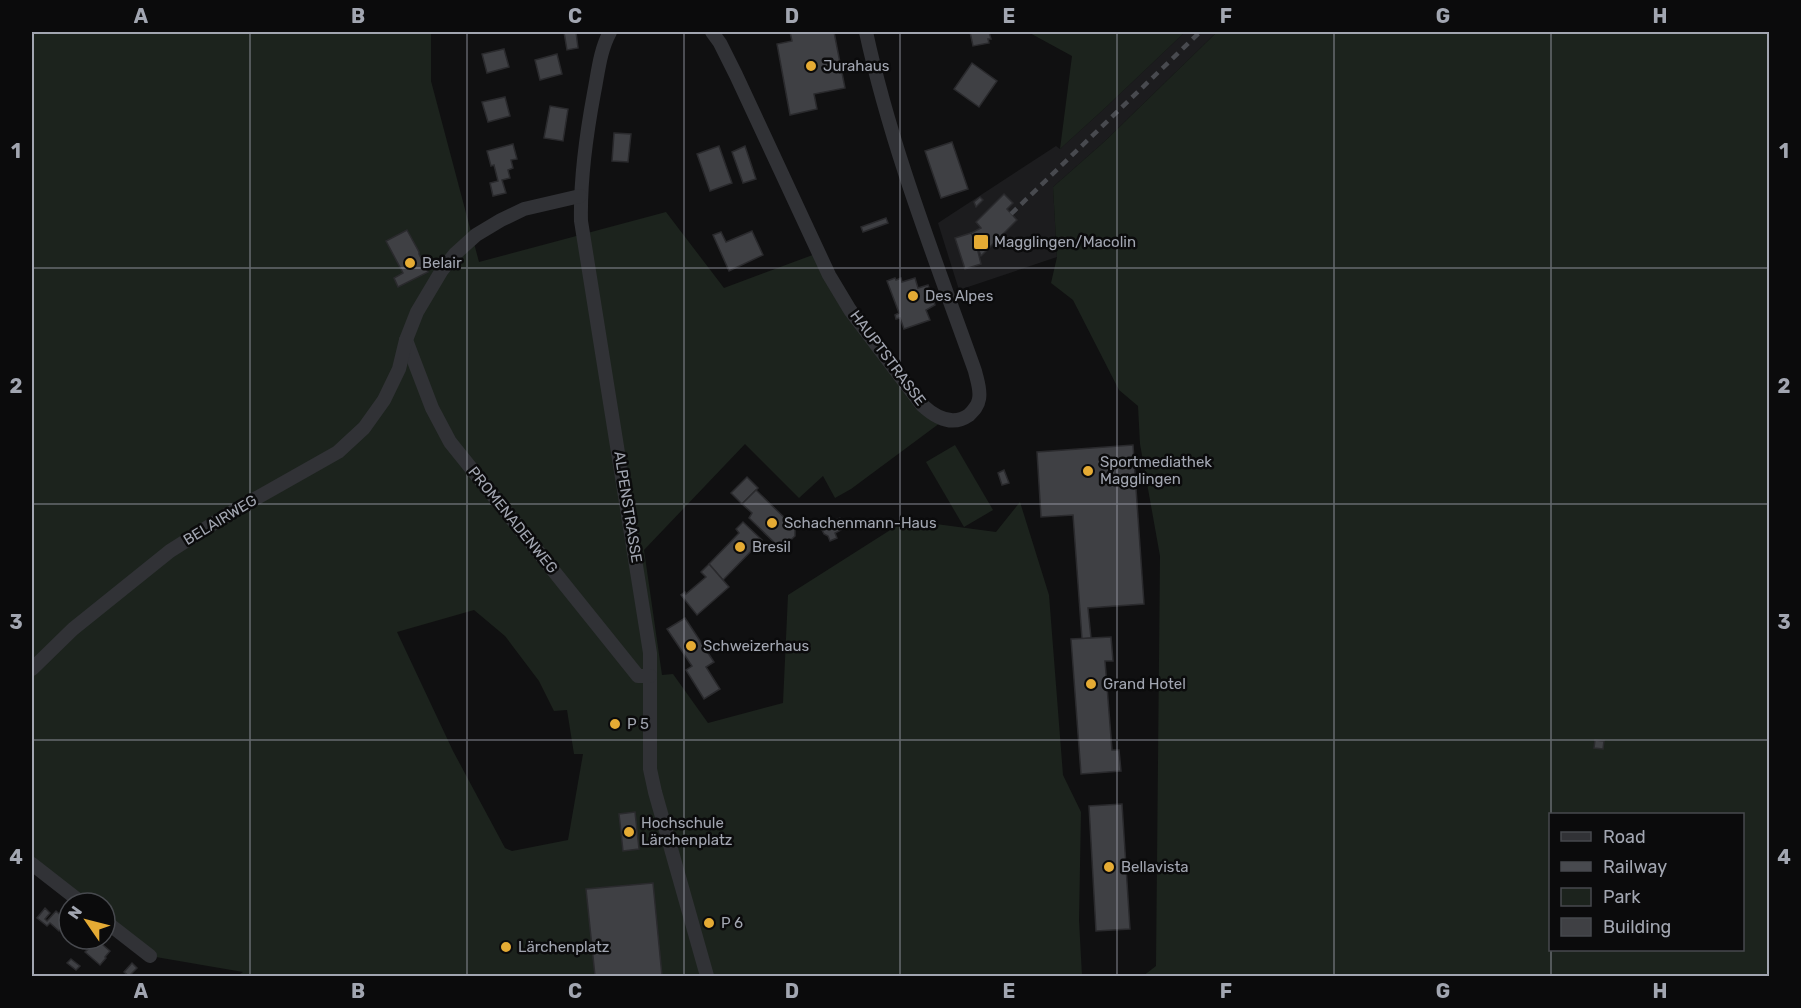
<svg xmlns="http://www.w3.org/2000/svg" width="1801" height="1008" font-family="Rubik,sans-serif">
<rect width="100%" height="100%" fill="#101011"/>
<!-- built -->
<path fill="#1c1c1e" d="M 1185,32 L 1217,32 L 1104,142 L 1053,187 L 1057,257 L 959,290 L 938,223 L 1056,146 L 1060,149 L 1105,108 Z"/>
<!-- green -->
<g fill="#1c231d" fill-rule="evenodd">
<path d="M 32,32 L 431,32 L 431,81 L 479,262 L 666,212 L 724,288 L 818,253 L 887,359 L 944,420 L 851,489 L 835,498 L 823,476 L 799,498 L 745,444 L 644,550 L 662,675 L 673,674 L 708,723 L 783,703 L 788,595 L 906,520 L 996,532 L 1020,502 L 1049,595 L 1063,775 L 1081,812 L 1079,920 L 1082,976 L 237,976 L 243,972 L 150,956 L 105,921 L 105,903 L 82,903 L 32,864 ZM 474,610 L 505,636 L 539,681 L 554,711 L 567,710 L 574,754 L 583,754 L 568,840 L 512,851 L 505,848 L 453,751 L 397,632 Z"/>
<path d="M 1028,32 L 1185,32 L 1105,108 L 1060,149 L 1072,56 Z"/>
<path d="M 1217,32 L 1769,32 L 1769,976 L 1143,976 L 1156,966 L 1160,556 L 1140,444 L 1138,406 L 1119,390 L 1073,300 L 1051,283 L 1057,257 L 1053,187 L 1104,142 ZM 1550,814 L 1742,814 L 1742,950 L 1550,950 Z"/>
<path d="M 955,445 L 993,510 L 964,527 L 926,462 Z"/>
</g>
<!-- building -->
<g fill="#3f4044" stroke="#2a2a2d" stroke-width="1.5">
<path d="M 564,32 L 576,32 L 578,48 L 567,50 Z"/>
<path d="M 790,32 L 834,32 L 845,88 L 814,94 L 817,109 L 790,115 L 777,44 L 792,41 Z"/>
<path d="M 970,32 L 989,32 L 991,39 L 988,39 L 989,43 L 973,46 Z"/>
<path d="M 504,49 L 509,67 L 487,73 L 482,54 Z"/>
<path d="M 557,54 L 562,74 L 540,80 L 535,60 Z"/>
<path d="M 972,63 L 997,81 L 979,107 L 954,89 Z"/>
<path d="M 505,97 L 510,116 L 488,122 L 482,102 Z"/>
<path d="M 550,106 L 568,109 L 563,141 L 544,138 Z"/>
<path d="M 614,133 L 631,134 L 628,162 L 612,161 Z"/>
<path d="M 952,142 L 968,189 L 941,198 L 925,151 Z"/>
<path d="M 513,144 L 517,159 L 511,160 L 513,168 L 508,170 L 510,178 L 502,180 L 506,193 L 493,196 L 490,183 L 498,181 L 494,165 L 491,166 L 487,151 Z"/>
<path d="M 719,146 L 732,183 L 710,191 L 697,154 Z"/>
<path d="M 745,146 L 756,179 L 743,183 L 732,152 Z"/>
<path d="M 1004,194 L 1013,203 L 1007,209 L 1017,220 L 981,256 L 974,237 L 973,237 L 971,233 L 981,228 L 976,222 Z"/>
<path d="M 980,197 L 983,200 L 976,207 L 974,202 Z"/>
<path d="M 886,218 L 888,223 L 863,232 L 861,227 Z"/>
<path d="M 407,230 L 419,252 L 419,254 L 428,272 L 398,287 L 394,278 L 403,273 L 386,241 Z"/>
<path d="M 752,231 L 763,255 L 729,271 L 713,235 L 721,232 L 726,242 Z"/>
<path d="M 971,233 L 976,243 L 981,264 L 965,269 L 955,238 Z"/>
<path d="M 895,278 L 896,280 L 901,278 L 902,282 L 915,278 L 918,288 L 928,285 L 935,305 L 926,310 L 930,320 L 904,329 L 900,318 L 896,319 L 895,315 L 899,313 L 887,281 Z"/>
<path d="M 1133,445 L 1144,604 L 1088,608 L 1091,638 L 1082,639 L 1073,515 L 1041,517 L 1037,452 Z"/>
<path d="M 1004,470 L 1009,483 L 1002,485 L 998,473 Z"/>
<path d="M 747,477 L 758,488 L 742,504 L 731,493 Z"/>
<path d="M 756,490 L 795,528 L 795,536 L 781,549 L 749,518 L 752,513 L 742,504 Z"/>
<path d="M 840,518 L 845,528 L 835,533 L 837,538 L 830,541 L 828,536 L 824,534 L 822,530 L 823,526 Z"/>
<path d="M 743,522 L 762,540 L 723,580 L 709,564 L 739,533 L 736,529 Z"/>
<path d="M 709,564 L 729,587 L 697,615 L 681,595 L 685,592 L 686,594 L 706,577 L 701,572 Z"/>
<path d="M 685,618 L 714,662 L 706,667 L 720,689 L 704,699 L 686,670 L 692,666 L 667,629 Z"/>
<path d="M 1111,637 L 1113,661 L 1105,661 L 1112,750 L 1119,750 L 1121,771 L 1081,774 L 1071,639 Z"/>
<path d="M 1595,740 L 1604,741 L 1603,749 L 1594,748 Z"/>
<path d="M 1122,804 L 1130,929 L 1096,931 L 1089,806 Z"/>
<path d="M 635,812 L 639,849 L 623,851 L 619,814 Z"/>
<path d="M 653,883 L 662,976 L 595,976 L 586,889 Z"/>
<path d="M 45,908 L 50,913 L 45,919 L 47,921 L 56,911 L 64,918 L 66,914 L 69,917 L 69,928 L 68,929 L 64,926 L 59,931 L 50,923 L 47,926 L 37,918 Z"/>
<path d="M 96,939 L 110,951 L 105,957 L 106,958 L 100,965 L 85,952 L 88,949 L 85,947 L 91,941 L 93,943 Z"/>
<path d="M 71,959 L 80,966 L 76,970 L 67,963 Z"/>
<path d="M 132,963 L 137,968 L 129,976 L 124,972 Z"/>
</g>
<g fill="none" stroke-linecap="round" stroke-linejoin="round">
<!-- street -->
<g stroke="#313236" stroke-width="14">
<path d="M 610,32 C 600,50 598,73 594,93 C 586,136 580,178 581,221 L 650,653 L 650,769 L 655,792 L 707,976"/>
<path d="M 712,32 L 720,43 L 736,75 L 829,275 L 850,310 L 922,405 C 935,417 952,427 969,415 C 974,410 978,406 979,399 C 981,390 977,380 975,371 C 935,259 891,147 866,32"/>
<path d="M 406,340 L 432,408 L 450,442 L 638,676 L 650,676"/>
<path d="M 32,669 L 73,629 L 170,551 L 230,513 L 338,452 L 364,428 L 384,400 L 399,369 L 406,340 L 417,312 L 442,270 L 455,254 L 476,235 L 501,220 L 524,209 L 580,196"/>
<path d="M 32,864 L 82,903"/>
<path d="M 105,921 L 150,956"/>
</g>
<!-- rail -->
<path stroke="#484a4f" stroke-width="4.5" stroke-dasharray="8 6" stroke-linecap="butt" d="M 1011,214 L 1200,32"/>
</g>
<!-- grid -->
<path fill="none" stroke="#a2a6b1" stroke-width="1.5" stroke-opacity="0.55" d="M 250,32 L 250,976M 467,32 L 467,976M 684,32 L 684,976M 900,32 L 900,976M 1117,32 L 1117,976M 1334,32 L 1334,976M 1551,32 L 1551,814M 32,268 L 1770,268M 32,504 L 1770,504M 32,740 L 1770,740M 1551,950 L 1551,976"/>
<!-- markers -->
<g fill="#e5ab34" stroke="#0b0b0c" stroke-width="2">
<circle cx="811" cy="66" r="6"/>
<rect x="973" y="234" width="16" height="16" rx="3"/>
<circle cx="410" cy="263" r="6"/>
<circle cx="913" cy="296" r="6"/>
<circle cx="1088" cy="471" r="6"/>
<circle cx="772" cy="523" r="6"/>
<circle cx="740" cy="547" r="6"/>
<circle cx="691" cy="646" r="6"/>
<circle cx="1091" cy="684" r="6"/>
<circle cx="615" cy="724" r="6"/>
<circle cx="629" cy="832" r="6"/>
<circle cx="1109" cy="867" r="6"/>
<circle cx="709" cy="923" r="6"/>
<circle cx="506" cy="947" r="6"/>
</g>
<g text-anchor="middle" stroke-width="5" stroke-linejoin="round" paint-order="stroke">
<!-- poi labels -->
<g font-size="15" fill="#a2a6b1" stroke="#0b0b0c" text-anchor="start">
<text x="823" y="71">Jurahaus</text>
<text x="994" y="247">Magglingen/Macolin</text>
<text x="422" y="268">Belair</text>
<text x="925" y="301">Des Alpes</text>
<text x="1100" y="467">Sportmediathek<tspan x="1100" dy="17">Magglingen</tspan></text>
<text x="784" y="528">Schachenmann-Haus</text>
<text x="752" y="552">Bresil</text>
<text x="703" y="651">Schweizerhaus</text>
<text x="1103" y="689">Grand Hotel</text>
<text x="627" y="729">P 5</text>
<text x="641" y="828">Hochschule<tspan x="641" dy="17">Lärchenplatz</tspan></text>
<text x="1121" y="872">Bellavista</text>
<text x="721" y="928">P 6</text>
<text x="518" y="952">Lärchenplatz</text>
</g>
<!-- street labels -->
<g font-size="15" fill="#a2a6b1" stroke="#0b0b0c">
<text transform="translate(888 358) rotate(53)" y="5">HAUPTSTRASSE</text>
<text transform="translate(628 507) rotate(81)" y="5">ALPENSTRASSE</text>
<text transform="translate(220 520) rotate(-31)" y="5">BELAIRWEG</text>
<text transform="translate(513 520) rotate(51)" y="5">PROMENADENWEG</text>
</g>
</g>
<!-- border -->
<rect width="1801" height="1008" fill="none" stroke="#0b0b0c" stroke-width="66"/>
<!-- legend -->
<rect x="1549" y="813" width="195" height="138" fill="#0b0b0c" stroke="#47494e" stroke-width="1.5"/>
<rect x="1561" y="832" width="30" height="9" fill="#313236" stroke="#47494e" stroke-width="1.5"/>
<text x="1603" y="843" font-size="18" fill="#a2a6b1">Road</text>
<rect x="1561" y="862" width="30" height="9" fill="#484a4f" stroke="#47494e" stroke-width="1.5"/>
<text x="1603" y="873" font-size="18" fill="#a2a6b1">Railway</text>
<rect x="1561" y="888" width="30" height="18" fill="#1c231d" stroke="#47494e" stroke-width="1.5"/>
<text x="1603" y="903" font-size="18" fill="#a2a6b1">Park</text>
<rect x="1561" y="918" width="30" height="18" fill="#3f4044" stroke="#47494e" stroke-width="1.5"/>
<text x="1603" y="933" font-size="18" fill="#a2a6b1">Building</text>
<!-- north arrow -->
<g transform="translate(87 921) rotate(305)"><circle r="28" fill="#0b0b0c" stroke="#47494e" stroke-width="1.5"/>
<path d="M0-4.5L10 22L0 15L-10 22Z" fill="#e5ab34"/>
<text y="-9" font-size="16" font-weight="bold" text-anchor="middle" fill="#a2a6b1">N</text>
</g>
<rect x="33" y="33" width="1735" height="942" fill="none" stroke="#a2a6b1" stroke-width="2"/>
<g font-size="20" text-anchor="middle" font-weight="bold" fill="#a2a6b1">
<text x="141" y="23">A</text>
<text x="358" y="23">B</text>
<text x="575" y="23">C</text>
<text x="792" y="23">D</text>
<text x="1009" y="23">E</text>
<text x="1226" y="23">F</text>
<text x="1443" y="23">G</text>
<text x="1660" y="23">H</text>
<text x="16" y="158">1</text>
<text x="1784" y="158">1</text>
<text x="16" y="393">2</text>
<text x="1784" y="393">2</text>
<text x="16" y="629">3</text>
<text x="1784" y="629">3</text>
<text x="16" y="864">4</text>
<text x="1784" y="864">4</text>
<text x="141" y="998">A</text>
<text x="358" y="998">B</text>
<text x="575" y="998">C</text>
<text x="792" y="998">D</text>
<text x="1009" y="998">E</text>
<text x="1226" y="998">F</text>
<text x="1443" y="998">G</text>
<text x="1660" y="998">H</text>
</g>
</svg>
